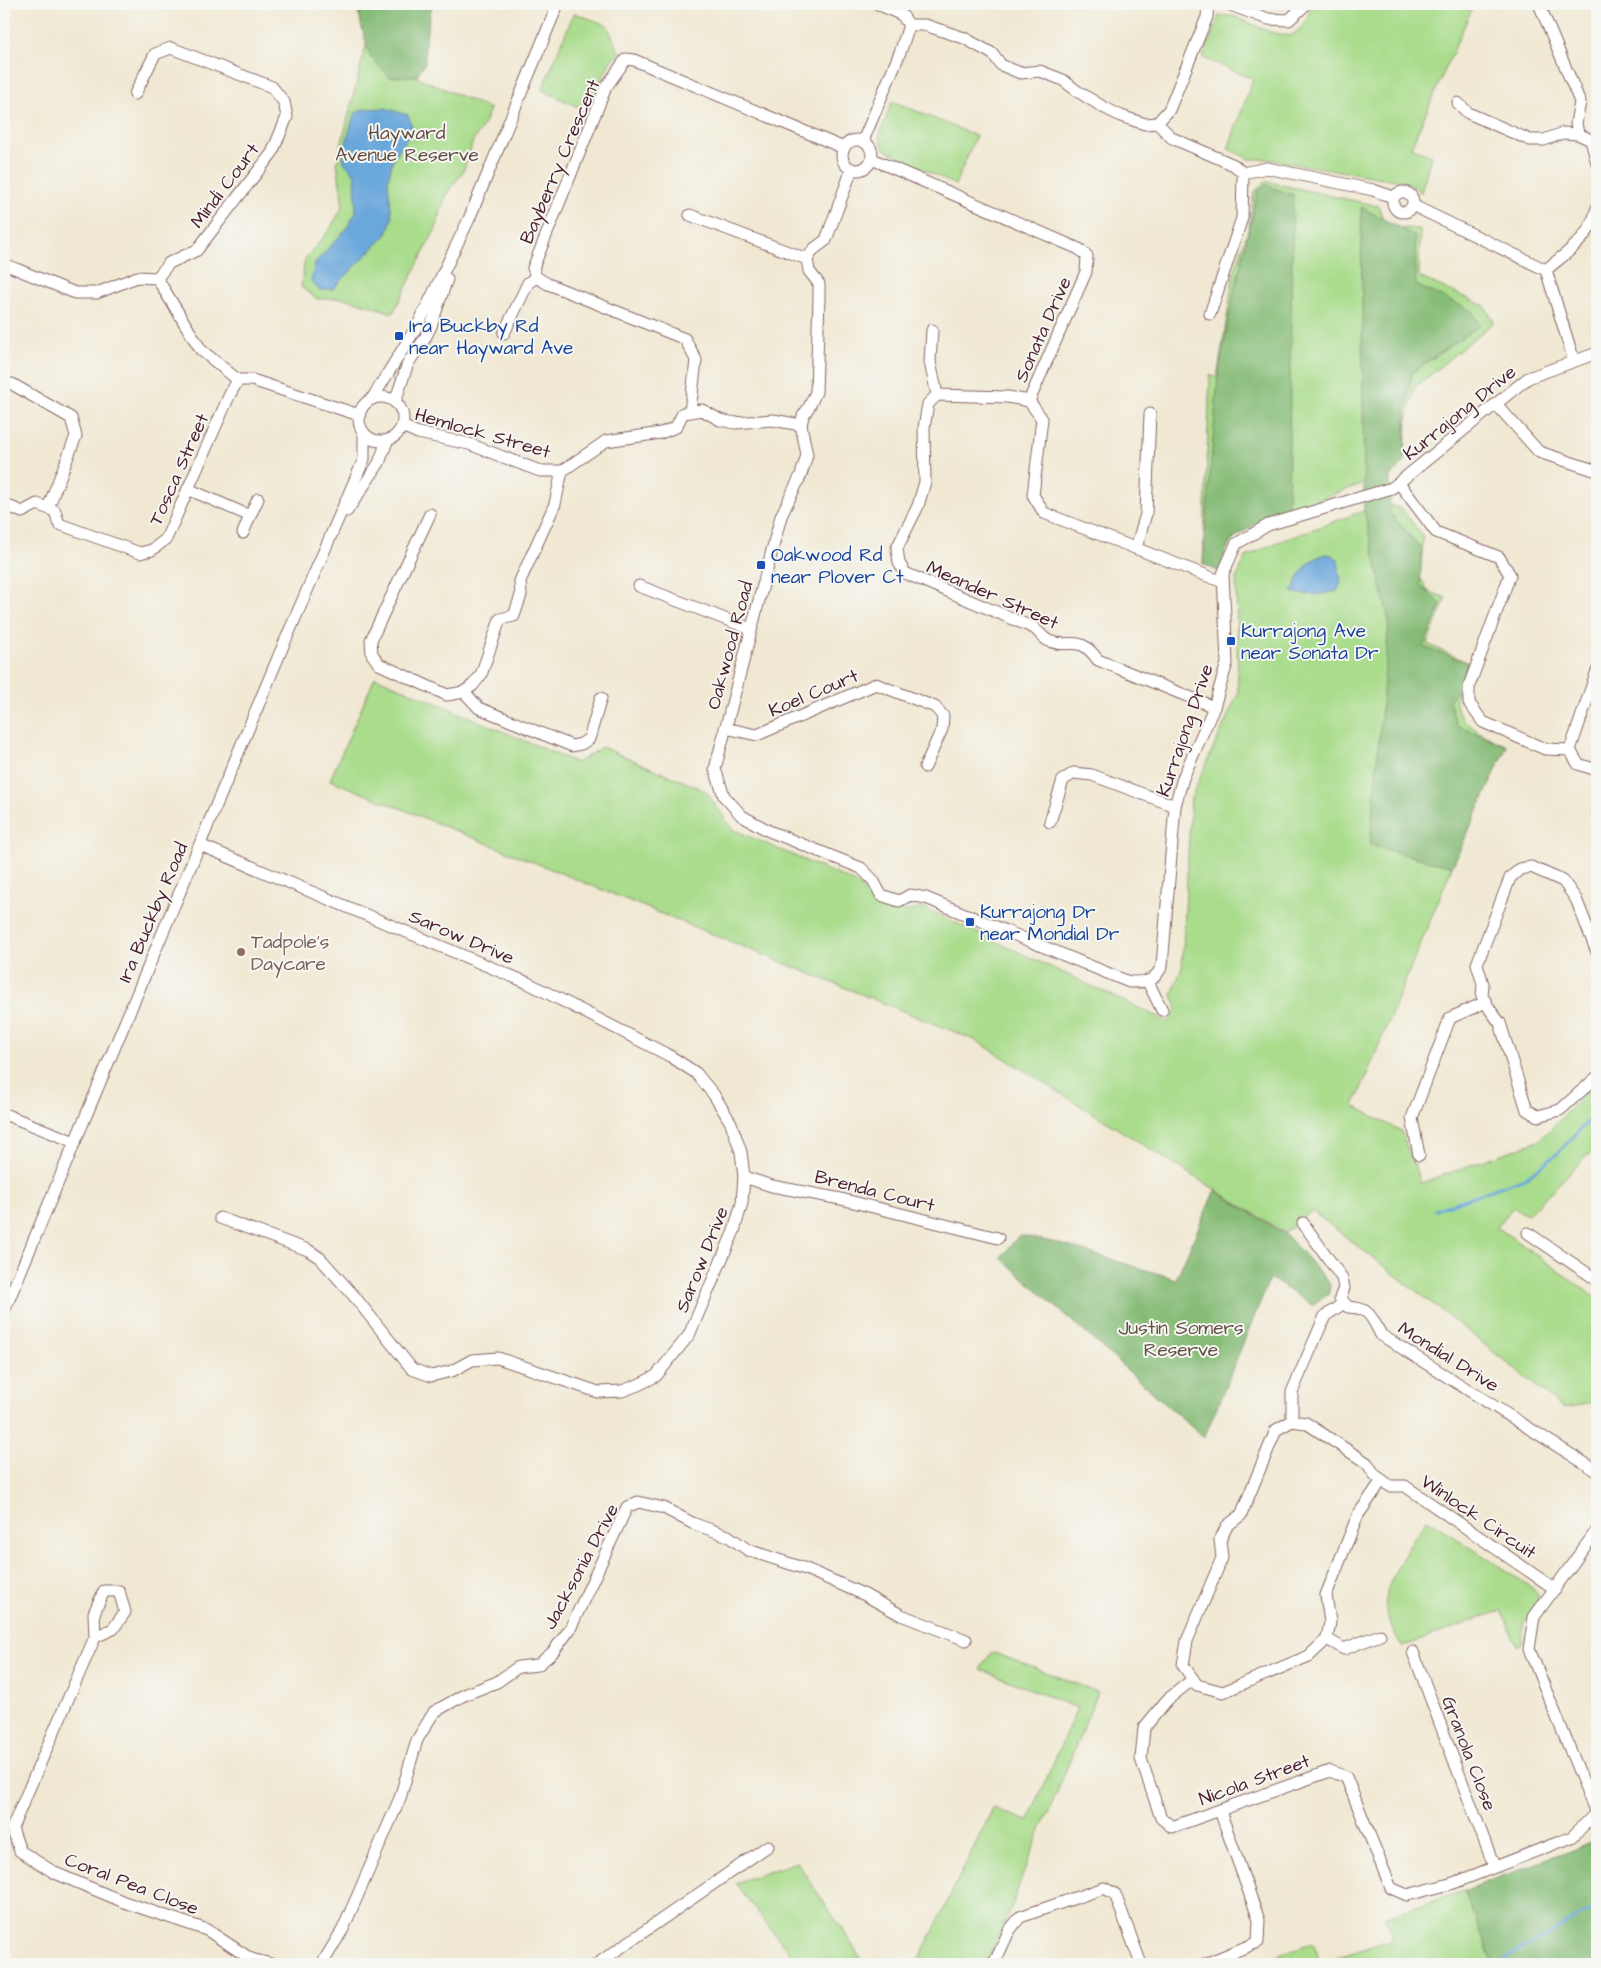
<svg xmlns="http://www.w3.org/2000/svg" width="1601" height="1968" font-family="'Architects Daughter',sans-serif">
<rect width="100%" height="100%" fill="#f6f6f2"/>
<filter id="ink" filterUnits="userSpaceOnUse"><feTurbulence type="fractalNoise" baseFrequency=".02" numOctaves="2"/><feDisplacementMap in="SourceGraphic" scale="10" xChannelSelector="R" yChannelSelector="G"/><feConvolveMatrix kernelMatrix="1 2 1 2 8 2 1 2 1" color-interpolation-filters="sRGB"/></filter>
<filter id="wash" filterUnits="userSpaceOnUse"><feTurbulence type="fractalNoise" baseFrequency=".0096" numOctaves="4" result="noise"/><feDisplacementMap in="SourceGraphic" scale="20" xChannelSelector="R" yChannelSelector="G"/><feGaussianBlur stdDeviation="1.12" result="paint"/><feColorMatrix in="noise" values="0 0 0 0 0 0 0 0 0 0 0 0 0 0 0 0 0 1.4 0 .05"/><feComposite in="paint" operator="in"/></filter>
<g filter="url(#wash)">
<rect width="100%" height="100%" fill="#f0e8d2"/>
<!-- green -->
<g fill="#a9dc8b" stroke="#7a7e5b">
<path d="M 353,4 L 427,4 L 417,77 L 490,109 L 482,128 L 473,141 L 464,170 L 448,192 L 443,204 L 437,226 L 393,313 L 344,298 L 317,299 L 301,287 L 305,259 L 330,229 L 343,206 L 337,162 L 369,33 Z"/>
<path d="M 1313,4 L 1474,4 L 1411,147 L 1431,156 L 1421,193 L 1414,187 L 1401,181 L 1266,159 L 1250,159 L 1228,149 L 1253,79 L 1203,58 L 1219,16 L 1233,16 L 1270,32 L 1291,36 L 1304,25 Z"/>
<path d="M 574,13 L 607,25 L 620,54 L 611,60 L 587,111 L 542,90 Z"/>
<path d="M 892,101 L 976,136 L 955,185 L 884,149 L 879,137 Z"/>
<path d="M 1268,182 L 1378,206 L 1387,227 L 1420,229 L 1419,277 L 1485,306 L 1494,322 L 1414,388 L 1408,415 L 1404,463 L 1383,476 L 1248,526 L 1230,543 L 1217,568 L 1203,564 L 1210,375 L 1217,378 L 1234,273 L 1249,227 L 1254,192 L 1263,183 Z"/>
<path d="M 1385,503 L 1402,509 L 1423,537 L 1420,577 L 1428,591 L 1446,598 L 1427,644 L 1469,663 C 1464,675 1456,688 1456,701 C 1456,725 1489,737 1507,746 L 1452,867 L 1354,1106 L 1401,1131 L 1421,1183 L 1538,1141 L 1597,1082 L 1597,1146 L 1527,1215 L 1513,1207 L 1497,1227 L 1597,1298 L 1597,1402 L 1563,1408 L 1459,1324 L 1312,1211 L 1285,1233 L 977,1041 L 330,780 L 375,677 L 577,763 L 602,747 L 706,791 L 732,829 L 852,881 L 885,906 L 906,911 L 924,908 L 1169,1022 L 1177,1008 L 1172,995 L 1182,967 L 1191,798 L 1238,693 L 1236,579 L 1246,557 L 1273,544 Z"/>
<path d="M 1427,1519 L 1534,1589 L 1538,1594 L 1538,1599 L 1524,1622 L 1522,1644 L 1517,1647 L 1502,1610 L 1402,1647 C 1396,1635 1387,1620 1385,1607 C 1381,1588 1416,1535 1427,1519 Z"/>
<path d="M 992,1652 L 1098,1692 L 1021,1879 L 1013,1903 L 986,1964 L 917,1964 L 993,1808 L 1028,1821 L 1077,1708 L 980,1669 Z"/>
<path d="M 1597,1840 L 1597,1964 L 1250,1964 L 1312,1943 L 1321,1963 L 1393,1939 L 1385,1917 L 1464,1891 Z"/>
<path d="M 797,1862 L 865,1964 L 798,1964 L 735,1883 Z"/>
</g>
<!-- forest -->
<g fill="#86bc77" stroke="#686e51">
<path d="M 358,4 L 432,4 L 425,42 L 425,63 L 416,76 L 390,77 L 370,57 L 361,24 Z"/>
<path d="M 1266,185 L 1293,195 L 1288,512 L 1262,519 L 1230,541 L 1218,571 L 1203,564 L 1218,375 L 1229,315 L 1258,191 Z"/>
<path d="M 1361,207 L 1415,236 L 1416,285 L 1472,311 L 1480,325 L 1412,373 L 1406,408 L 1404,463 L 1390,476 L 1390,513 L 1422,549 L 1420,585 L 1441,604 L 1423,647 L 1469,663 L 1459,688 L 1449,701 L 1457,725 L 1507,746 L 1452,867 L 1370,845 L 1389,622 L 1364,511 Z"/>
<path d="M 1215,1190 L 1287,1236 L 1330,1284 L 1329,1293 L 1312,1305 L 1270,1278 L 1204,1438 L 1001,1258 L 1019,1235 L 1057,1243 L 1176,1279 Z"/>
<path d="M 1597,1840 L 1597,1964 L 1493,1964 L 1464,1891 Z"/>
</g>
<!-- water -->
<g fill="#6aa7db" stroke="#5a6383">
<path d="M 385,108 L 408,115 L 413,130 L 393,159 L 388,181 L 392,218 L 387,234 L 333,289 L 319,290 L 311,281 L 315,263 L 347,228 L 356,212 L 355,175 L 344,162 L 343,154 L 354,114 L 364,109 Z"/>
<path d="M 1327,554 L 1333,555 L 1338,560 L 1341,583 L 1337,591 C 1322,595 1307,596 1292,592 C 1299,574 1307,559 1327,554 Z"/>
</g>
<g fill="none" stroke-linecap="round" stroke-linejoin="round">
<!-- stream -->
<g stroke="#6aa7db" stroke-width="3">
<path d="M 1435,1210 L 1525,1178 L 1557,1154 L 1597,1112"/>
<path d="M 1496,1964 L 1597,1907"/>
</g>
</g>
</g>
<g filter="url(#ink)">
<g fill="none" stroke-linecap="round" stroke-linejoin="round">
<!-- minor casing -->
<g stroke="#846565" stroke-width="13">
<g id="minor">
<path d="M 1228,4 L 1268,19 L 1289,20 L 1303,7 L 1305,4"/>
<path d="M 1539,4 L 1580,102 L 1576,123 L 1578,134 L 1591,140 L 1597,163"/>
<path d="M 909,25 L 925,25 L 964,38 L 993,54 L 1001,65 L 1020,73 L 1040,71 L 1063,80 L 1077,91 L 1103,107 L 1121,116 L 1145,124 L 1157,123 L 1169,110 L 1207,17 L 1208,4"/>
<path d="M 135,94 L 155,54 L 171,48 L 272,87 L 284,102 L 287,117 L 272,153 L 197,250 L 169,263 L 157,278"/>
<path d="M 1458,103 L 1468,113 L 1530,140 L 1544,140 L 1563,133 L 1578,134"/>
<path d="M 1157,123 L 1172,138 L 1234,165 L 1243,173 L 1242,218 L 1210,314"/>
<circle cx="857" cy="155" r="15"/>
<path d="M 863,141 L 901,50 L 909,25 L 902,15 L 878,4"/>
<path d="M 872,159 L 1079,249 L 1087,256 L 1086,272 L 1029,401 L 1042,419 L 1033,495 L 1044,513 L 1223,582"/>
<path d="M 852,169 L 826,240 L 814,249 L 807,259 L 809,271 L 819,284 L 819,297 L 816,392 L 809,407 L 803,416 L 801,425 L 807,455 L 801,475 L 781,516 L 715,769 L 724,796 L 742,816 L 769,831 L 861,868 L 873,880 L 881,895 L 899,901 L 910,895 L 926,898 L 1129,982 C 1148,982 1153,983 1162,966 L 1175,806 L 1183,778 L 1214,707 L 1227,663 L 1223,574 L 1236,544 L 1268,525 L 1392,488 L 1528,378 L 1597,353"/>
<path d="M 1243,173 L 1267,168 L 1373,190 L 1393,197"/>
<circle cx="1403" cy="202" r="10"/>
<path d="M 1414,206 L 1546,270 L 1574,361"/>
<path d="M 690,215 L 807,259"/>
<path d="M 4,264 L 75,293 L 97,293 L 137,277 L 157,278 L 201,350 L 238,380 L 252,380 L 359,415"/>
<path d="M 1546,270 C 1568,251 1590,239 1597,208"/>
<path d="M 932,330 L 930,362 L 937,395"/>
<path d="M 504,333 L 528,283 L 536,277"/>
<path d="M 12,384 L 71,418 L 76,436 L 48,508"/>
<circle cx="381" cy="419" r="22"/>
<path d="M 372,399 L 419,323 L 469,219 L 558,4"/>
<path d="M 1029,401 L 1008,397 L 937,395 L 928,404 L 924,428 L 925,482 L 918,506 L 897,548 L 899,563 L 905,573 L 1034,628 C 1039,632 1044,639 1049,641 C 1072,650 1077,632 1098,660 L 1214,707"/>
<path d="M 395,402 L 408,363 L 424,340 L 431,326 L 447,279"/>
<path d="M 1496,404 L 1539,452 L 1597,471"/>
<path d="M 690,412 L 696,360 L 685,339 L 548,284 L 536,277 L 533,268 L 606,87 L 626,59 L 634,60 L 844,148"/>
<path d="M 402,426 L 418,433 L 469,444 L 540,471 L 562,471 L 606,441 L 661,433 L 676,427 L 683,413 L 702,410 L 720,420 L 735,423 L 773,420 L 801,425"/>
<path d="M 1399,483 L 1436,532 L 1499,557 L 1510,575 L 1469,686 L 1469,703 L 1483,722 L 1545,749 L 1570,750"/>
<path d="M 188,489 L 250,516 L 258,499"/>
<path d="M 4,504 L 22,512 L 37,504 L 55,511 L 59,524 L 140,553 L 152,550 L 166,539 L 230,394 L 238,380"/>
<path d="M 347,511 L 379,463 L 387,441"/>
<path d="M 430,514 L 371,640 L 372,654 L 379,664 L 447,695 L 464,692 L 473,685 L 481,675 L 500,619 L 514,616 L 521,595 L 520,581 L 555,504 L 562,471"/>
<path d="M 243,533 L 250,516"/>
<path d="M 1136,548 L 1146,514 L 1150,414"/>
<path d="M 639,586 L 751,629"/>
<path d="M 1597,671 L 1570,750 L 1578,764 L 1597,770"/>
<path d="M 464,692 L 479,708 L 572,746 L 581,744 L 589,739 L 601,698"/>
<path d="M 725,728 L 757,735 L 876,684 L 935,707 L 943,716 L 942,729 L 925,767"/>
<path d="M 1050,822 L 1063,780 L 1074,773 L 1092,775 L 1175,806"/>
<path d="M 200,845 L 528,983 L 670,1056 L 696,1073 L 714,1095 L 731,1123 L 741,1152 L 744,1177 L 742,1203 L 734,1231 L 689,1335 L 656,1376 L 638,1385 L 622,1391 L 598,1392 L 498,1358 L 472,1360 L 452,1371 L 431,1376 L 412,1369 L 354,1296 L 320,1258 L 308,1250 L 220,1218"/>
<path d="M 1597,952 L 1576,899 L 1563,881 L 1531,867 L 1520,869 L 1510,878 L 1477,964 L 1483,984 L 1482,996 L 1491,1011 L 1500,1023 L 1527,1110 L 1538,1116 L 1560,1110 L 1597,1077"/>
<path d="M 1148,982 L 1162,1010"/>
<path d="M 4,1114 L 75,1142"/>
<path d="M 1419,1155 L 1412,1118 L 1450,1018 L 1486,1002"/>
<path d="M 744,1177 L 772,1186 L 841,1199 L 998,1238"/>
<path d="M 1303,1223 L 1342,1278 L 1344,1288 L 1340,1298 L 1348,1307 C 1370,1308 1371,1316 1381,1335 L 1597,1471"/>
<path d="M 1528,1233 L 1597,1280"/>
<path d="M 4,1311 L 283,646 L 364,459 L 364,434"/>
<path d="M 1292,1421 L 1292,1392 L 1325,1316 L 1344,1303"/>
<path d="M 1382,1480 L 1375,1475 L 1367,1463 L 1306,1423 L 1292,1421 L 1276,1430 L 1241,1515 L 1227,1526 L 1220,1540 L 1222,1558 L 1187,1641 L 1183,1665 L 1197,1685 L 1223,1692 L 1309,1656 L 1327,1639 L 1330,1622 L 1326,1595 L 1358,1515 L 1382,1480 L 1390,1486 L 1405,1486 L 1555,1589"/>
<path d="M 95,1637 L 113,1629 L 125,1612 L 119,1591 L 104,1591 L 94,1613 L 95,1637 L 12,1828 L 20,1851 L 55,1873 L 124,1902 L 207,1930 L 251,1959"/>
<path d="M 1327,1639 L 1344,1649 L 1380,1635"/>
<path d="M 1413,1652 L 1494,1866"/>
<path d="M 1193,1679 L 1167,1700 L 1144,1728 L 1141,1759 L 1161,1818 L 1172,1827 L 1330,1771 L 1346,1777 L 1391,1888 L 1407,1895 L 1454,1883 L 1572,1837 L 1596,1813 L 1597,1813"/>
<path d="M 1596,1813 L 1529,1649 L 1534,1617 L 1597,1530"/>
<path d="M 247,1963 L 251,1959 L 271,1964"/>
<path d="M 322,1964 L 343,1929 L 400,1798 L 417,1740 L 434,1712 L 464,1695 L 497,1682 L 518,1667 L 538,1665 L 552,1653 L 570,1629 L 627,1507 L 638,1502 L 664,1508 L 692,1523 L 728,1536 L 748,1550 L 806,1569 L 865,1595 L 901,1615 L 966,1640"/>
<path d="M 597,1964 L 768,1846"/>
<path d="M 994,1964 L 1009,1931 L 1020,1917 L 1104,1888 L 1115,1894 L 1141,1964"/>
<path d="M 1205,1964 L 1258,1942 L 1259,1920 L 1220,1811"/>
</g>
</g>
<!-- minor -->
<use href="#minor" stroke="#fff" stroke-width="11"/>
</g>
</g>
<!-- markers -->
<g fill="#1a4fb4" stroke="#f6f6f2" stroke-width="2">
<rect x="394" y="331" width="10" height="10" rx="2.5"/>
<rect x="756" y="560" width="10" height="10" rx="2.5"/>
<rect x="1226" y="636" width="10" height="10" rx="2.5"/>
<rect x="965" y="917" width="10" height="10" rx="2.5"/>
</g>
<circle fill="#8d6e63" stroke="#f6f6f2" stroke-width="2" cx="241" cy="952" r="5"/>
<g text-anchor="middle" stroke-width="4" stroke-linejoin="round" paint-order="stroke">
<!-- park labels -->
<g font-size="19" fill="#624e43" stroke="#f6f6f2">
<text x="407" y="139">Hayward<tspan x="407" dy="22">Avenue Reserve</tspan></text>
<text x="1181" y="1334">Justin Somers<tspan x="1181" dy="22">Reserve</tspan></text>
</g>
<!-- street labels -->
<g font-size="19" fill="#4a1f2b" stroke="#f6f6f2">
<text transform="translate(559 161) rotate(-67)" y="7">Bayberry Crescent</text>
<text transform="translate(224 185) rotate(-53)" y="7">Mindi Court</text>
<text transform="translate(1042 329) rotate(-66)" y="7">Sonata Drive</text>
<text transform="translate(1459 412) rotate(-39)" y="7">Kurrajong Drive</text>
<text transform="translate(483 432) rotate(16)" y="7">Hemlock Street</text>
<text transform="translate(178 469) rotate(-66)" y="7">Tosca Street</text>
<text transform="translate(993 594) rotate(24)" y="7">Meander Street</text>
<text transform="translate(729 645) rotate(-75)" y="7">Oakwood Road</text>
<text transform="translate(813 692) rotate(-23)" y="7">Koel Court</text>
<text transform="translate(1184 730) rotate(-71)" y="7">Kurrajong Drive</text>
<text transform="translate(152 912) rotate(-67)" y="7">Ira Buckby Road</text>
<text transform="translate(462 936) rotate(23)" y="7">Sarow Drive</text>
<text transform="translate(875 1190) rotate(14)" y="7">Brenda Court</text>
<text transform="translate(701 1259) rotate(-68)" y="7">Sarow Drive</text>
<text transform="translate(1449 1356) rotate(32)" y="7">Mondial Drive</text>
<text transform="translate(1479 1516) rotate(34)" y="7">Winlock Circuit</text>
<text transform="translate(580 1566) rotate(-62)" y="7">Jacksonia Drive</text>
<text transform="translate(1470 1753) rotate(69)" y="7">Granola Close</text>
<text transform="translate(1254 1779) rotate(-20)" y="7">Nicola Street</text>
<text transform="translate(132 1883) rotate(21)" y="7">Coral Pea Close</text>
</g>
<!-- transit labels -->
<g font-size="19" fill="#164399" stroke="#f6f6f2" text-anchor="start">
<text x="409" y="332">Ira Buckby Rd<tspan x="409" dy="22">near Hayward Ave</tspan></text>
<text x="771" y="561">Oakwood Rd<tspan x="771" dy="22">near Plover Ct</tspan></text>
<text x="1241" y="637">Kurrajong Ave<tspan x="1241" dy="22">near Sonata Dr</tspan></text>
<text x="980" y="918">Kurrajong Dr<tspan x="980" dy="22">near Mondial Dr</tspan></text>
</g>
<!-- education labels -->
<g font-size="19" fill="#785e54" stroke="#f6f6f2" text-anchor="start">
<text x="251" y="948">Tadpole's<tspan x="251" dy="22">Daycare</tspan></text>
</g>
</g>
<!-- margin -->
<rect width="1601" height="1968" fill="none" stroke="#f6f6f2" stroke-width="20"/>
</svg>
